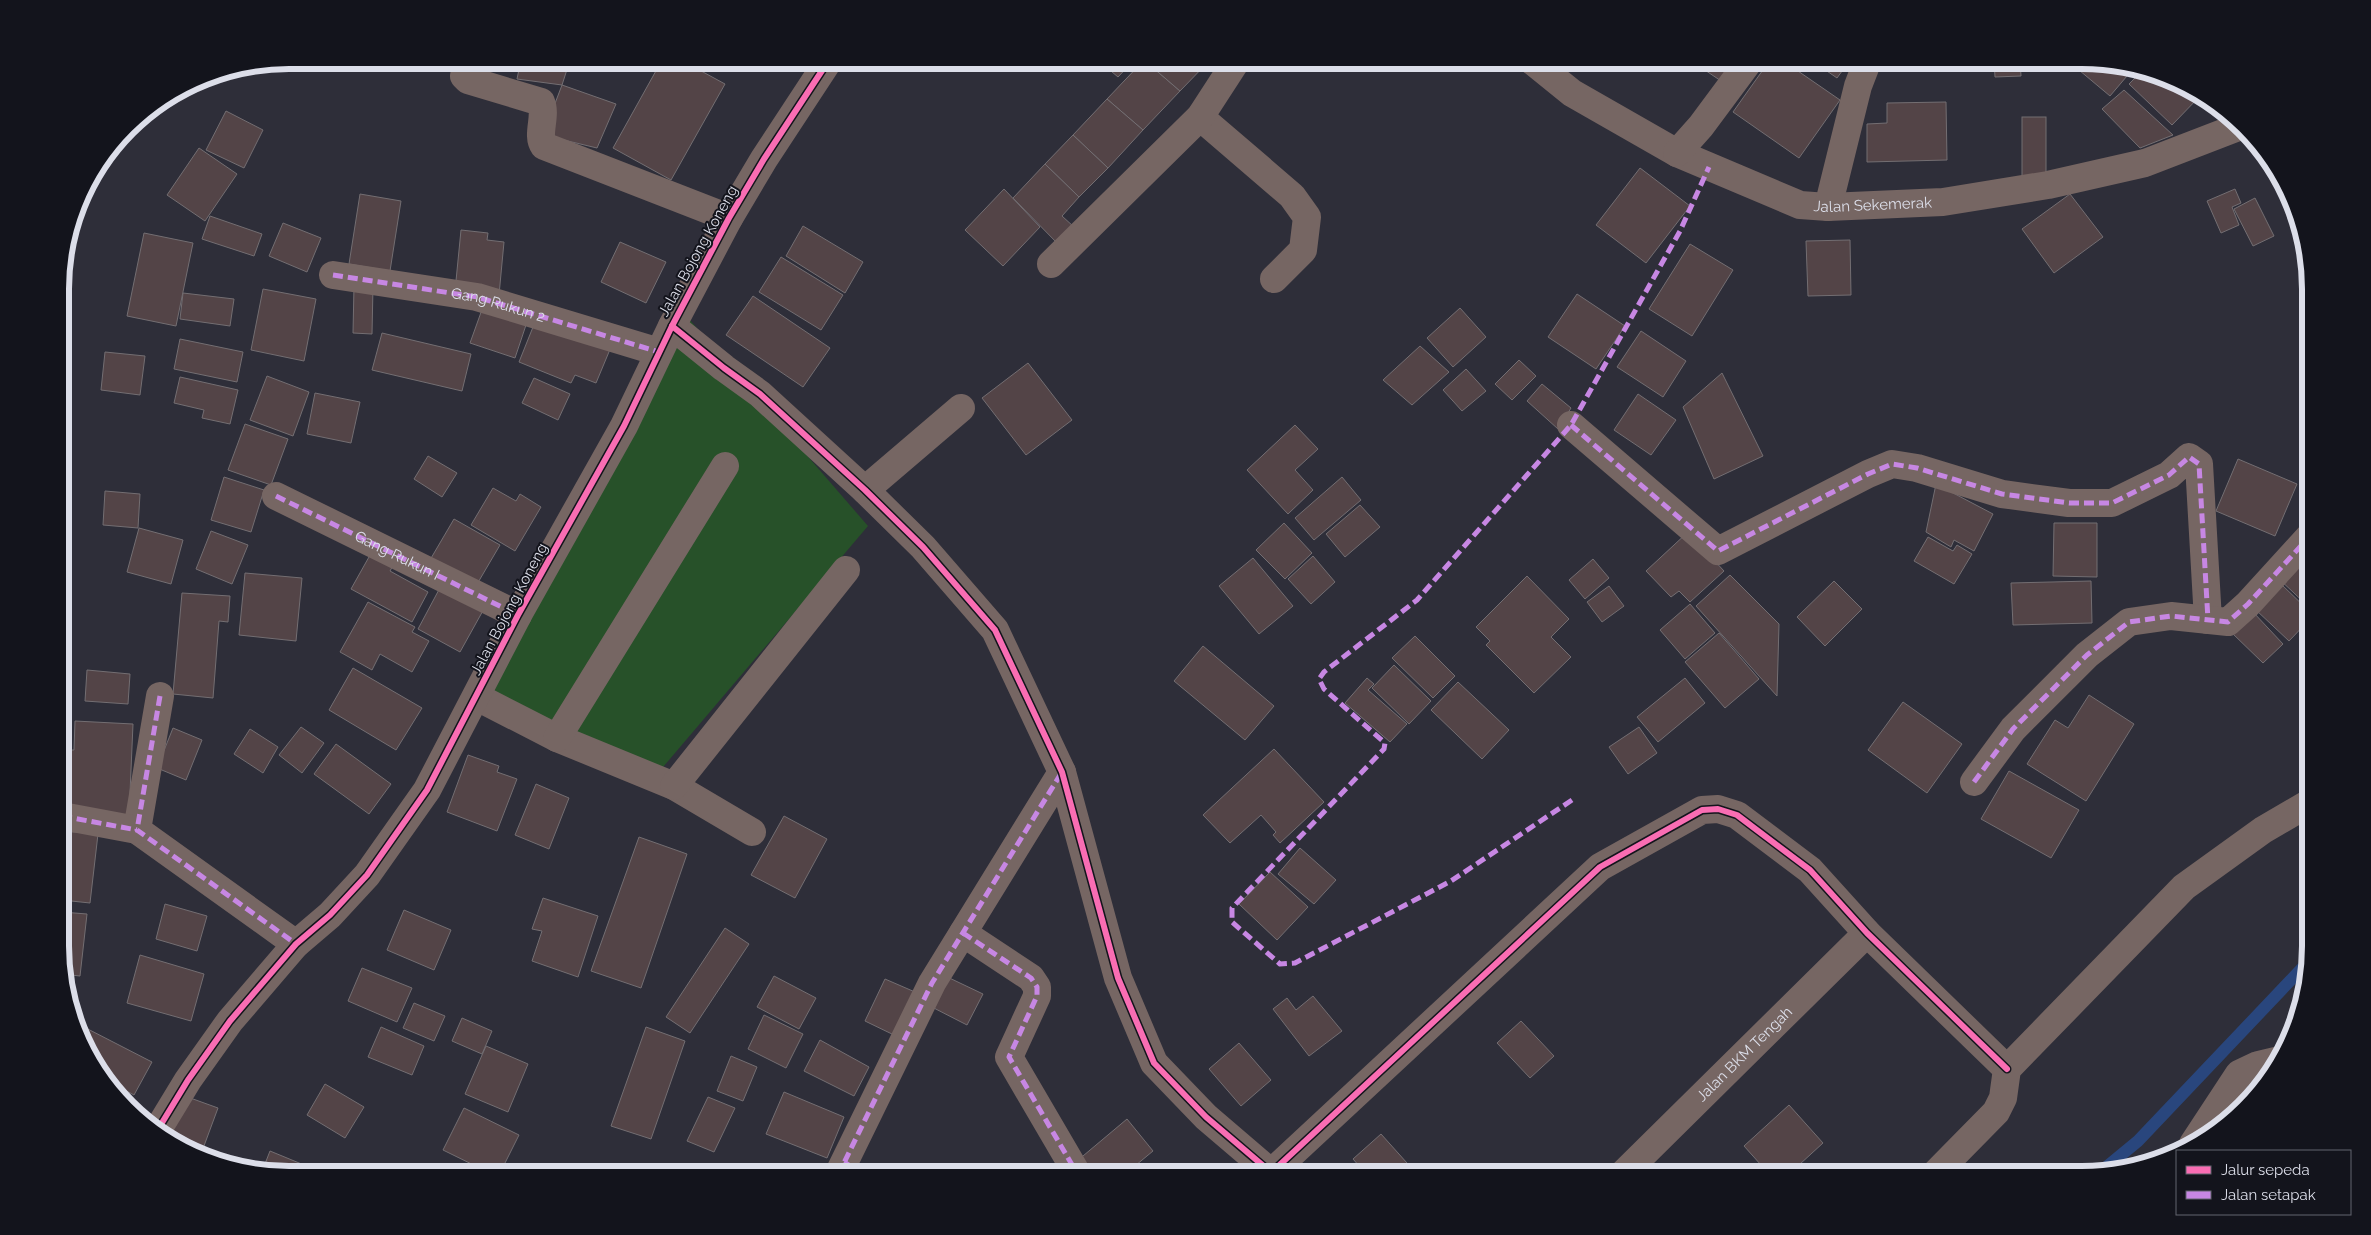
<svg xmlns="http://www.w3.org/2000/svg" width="2371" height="1235" font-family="Raleway,sans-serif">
<rect width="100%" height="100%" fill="#2e2e39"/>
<!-- green -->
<path fill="#275129" d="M 683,312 L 868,526 L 658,773 L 490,696 Z"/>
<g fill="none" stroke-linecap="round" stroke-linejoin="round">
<!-- stream -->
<path stroke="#29467d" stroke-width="12" d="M 2098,1174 L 2138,1141 L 2307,963"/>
</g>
<!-- building -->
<g fill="#534447" stroke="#736e72">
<path d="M 521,60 L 570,60 L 562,85 L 517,79 Z"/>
<path d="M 662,60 L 681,60 L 725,84 L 671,180 L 613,148 Z"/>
<path d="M 1098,60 L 1134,60 L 1118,77 Z"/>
<path d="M 1144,60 L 1180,91 L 1143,130 L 1107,99 Z"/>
<path d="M 1144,60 L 1210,60 L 1180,91 Z"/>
<path d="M 1664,60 L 1687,60 L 1679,71 Z"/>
<path d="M 1690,60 L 1744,60 L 1727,85 Z"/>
<path d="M 1770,60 L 1782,60 L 1840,100 L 1799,158 L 1733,112 Z"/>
<path d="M 1811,60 L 1850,60 L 1837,78 Z"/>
<path d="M 1994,60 L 2020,60 L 2021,76 L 1995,77 Z"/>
<path d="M 2067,60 L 2083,60 L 2117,68 L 2127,76 L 2110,96 Z"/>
<path d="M 2140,73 L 2184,84 L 2201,95 L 2172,125 L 2129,84 Z"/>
<path d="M 562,85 L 616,104 L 597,148 L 543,135 Z"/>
<path d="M 2124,90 L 2173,135 L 2140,148 L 2102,109 Z"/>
<path d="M 1107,99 L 1143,130 L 1108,168 L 1073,135 Z"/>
<path d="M 1946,102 L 1947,160 L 1867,162 L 1867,124 L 1887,123 L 1887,103 Z"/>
<path d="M 226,111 L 263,130 L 244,168 L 206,150 Z"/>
<rect x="2022" y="117" width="24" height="59"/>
<path d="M 1073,135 L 1108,168 L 1079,197 L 1045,164 Z"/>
<path d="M 199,148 L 237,174 L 205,221 L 167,195 Z"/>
<path d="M 1045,164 L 1079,197 L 1062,216 L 1074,227 L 1058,244 L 1013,198 Z"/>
<path d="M 1640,168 L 1690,206 L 1646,263 L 1596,225 Z"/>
<path d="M 1004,189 L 1040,227 L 1003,266 L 965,230 Z"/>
<path d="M 2235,189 L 2241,203 L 2232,207 L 2239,225 L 2221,233 L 2207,201 Z"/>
<path d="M 360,194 L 401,201 L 390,271 L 349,264 Z"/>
<path d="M 2070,194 L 2103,237 L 2054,273 L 2022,229 Z"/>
<path d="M 2255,198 L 2274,236 L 2253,246 L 2234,209 Z"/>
<path d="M 210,216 L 262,234 L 254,256 L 202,239 Z"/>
<path d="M 283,223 L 321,238 L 307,272 L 269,256 Z"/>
<path d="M 803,226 L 863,262 L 845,293 L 786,256 Z"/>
<path d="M 461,230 L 488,233 L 487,240 L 504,242 L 499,295 L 455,291 Z"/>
<path d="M 144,233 L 193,243 L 176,326 L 127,316 Z"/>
<path d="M 1850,240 L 1851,295 L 1808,296 L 1806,241 Z"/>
<path d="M 620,242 L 666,262 L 646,303 L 601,282 Z"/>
<path d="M 1690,244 L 1733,270 L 1692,336 L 1649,309 Z"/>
<path d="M 781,257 L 843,295 L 821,330 L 759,292 Z"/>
<path d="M 354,286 L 373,286 L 372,334 L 353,333 Z"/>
<path d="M 263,289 L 316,299 L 304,361 L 251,350 Z"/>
<path d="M 183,293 L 234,299 L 230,326 L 180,319 Z"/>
<path d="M 1577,294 L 1625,326 L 1596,369 L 1548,337 Z"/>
<path d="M 753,296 L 830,348 L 803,387 L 726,335 Z"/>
<path d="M 484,304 L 528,319 L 515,358 L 470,343 Z"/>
<path d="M 1460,308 L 1486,337 L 1453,367 L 1427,338 Z"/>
<path d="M 537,317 L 611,347 L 596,383 L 575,375 L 571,383 L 519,362 Z"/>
<path d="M 1641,331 L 1686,361 L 1663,397 L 1617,367 Z"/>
<path d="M 382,333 L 471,354 L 462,391 L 372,370 Z"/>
<path d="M 180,339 L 243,352 L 237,382 L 174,369 Z"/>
<path d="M 1420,346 L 1449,372 L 1412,405 L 1383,380 Z"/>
<path d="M 105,352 L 145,356 L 140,395 L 101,390 Z"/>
<path d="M 1519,360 L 1536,376 L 1512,400 L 1495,384 Z"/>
<path d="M 1028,363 L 1072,420 L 1026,455 L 982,398 Z"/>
<path d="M 1466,369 L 1486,391 L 1462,411 L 1443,390 Z"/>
<path d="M 1722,373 L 1763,456 L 1714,479 L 1683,407 Z"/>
<path d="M 267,376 L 309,392 L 293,436 L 250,420 Z"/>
<path d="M 180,377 L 238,390 L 230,424 L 202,418 L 204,410 L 174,403 Z"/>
<path d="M 534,378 L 570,394 L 558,420 L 522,403 Z"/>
<path d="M 1542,384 L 1571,408 L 1558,429 L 1527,401 Z"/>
<path d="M 315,393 L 360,402 L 351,443 L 307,434 Z"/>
<path d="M 1638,394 L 1676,420 L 1651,455 L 1614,430 Z"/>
<path d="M 245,424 L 288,439 L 271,485 L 228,470 Z"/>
<path d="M 1295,425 L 1318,449 L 1295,470 L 1313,490 L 1288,514 L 1247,470 Z"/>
<path d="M 428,456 L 457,473 L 442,497 L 414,479 Z"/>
<path d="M 2238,459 L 2297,484 L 2275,536 L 2216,511 Z"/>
<path d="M 224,477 L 264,490 L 251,532 L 211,520 Z"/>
<path d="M 1342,477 L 1361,500 L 1314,540 L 1295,518 Z"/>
<path d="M 1936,484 L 1993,514 L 1974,551 L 1954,540 L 1951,547 L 1926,532 Z"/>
<path d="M 493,488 L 516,501 L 520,494 L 541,507 L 515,551 L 471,525 Z"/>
<path d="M 105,491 L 140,494 L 138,528 L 103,525 Z"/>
<path d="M 1360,505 L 1380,527 L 1345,557 L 1326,534 Z"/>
<path d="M 454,519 L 500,545 L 473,591 L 427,565 Z"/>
<path d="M 1284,523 L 1312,553 L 1285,579 L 1256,550 Z"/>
<path d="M 2054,523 L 2097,523 L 2097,577 L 2053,576 Z"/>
<path d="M 139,528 L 183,540 L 171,584 L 127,572 Z"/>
<path d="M 211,531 L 248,545 L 232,584 L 196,569 Z"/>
<path d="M 1688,532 L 1724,571 L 1690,602 L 1679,591 L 1671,597 L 1646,571 Z"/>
<path d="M 1928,537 L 1953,551 L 1957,545 L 1972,554 L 1954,584 L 1914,561 Z"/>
<path d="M 374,548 L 396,560 L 390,571 L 428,592 L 412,622 L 351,589 Z"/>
<path d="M 2310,551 L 2310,608 L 2278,578 Z"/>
<path d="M 1313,556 L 1335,582 L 1311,604 L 1288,579 Z"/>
<path d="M 61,558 L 66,558 L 61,585 Z"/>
<path d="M 1253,558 L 1293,606 L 1259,634 L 1219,586 Z"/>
<path d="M 1593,559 L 1609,578 L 1585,599 L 1569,580 Z"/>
<path d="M 245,573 L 302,578 L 296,641 L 239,635 Z"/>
<path d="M 1730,575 L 1779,624 L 1777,696 L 1696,606 Z"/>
<path d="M 1527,576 L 1569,619 L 1551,637 L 1571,657 L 1534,693 L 1486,645 L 1490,641 L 1476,627 Z"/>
<path d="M 1834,581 L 1862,609 L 1825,646 L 1797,617 Z"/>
<path d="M 2091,581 L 2092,623 L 2013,625 L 2011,583 Z"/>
<path d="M 442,584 L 485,607 L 460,652 L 418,629 Z"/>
<path d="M 2281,584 L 2310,612 L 2310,619 L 2289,641 L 2256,610 Z"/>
<path d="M 1609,586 L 1624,606 L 1602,622 L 1587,602 Z"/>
<path d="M 182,593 L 230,596 L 228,622 L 219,621 L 213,698 L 173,694 Z"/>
<path d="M 368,602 L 415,627 L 412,632 L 429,641 L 412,672 L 380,654 L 372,670 L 340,652 Z"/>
<path d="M 1690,604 L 1715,633 L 1685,659 L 1660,630 Z"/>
<path d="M 2253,612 L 2283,644 L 2263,663 L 2232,633 Z"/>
<path d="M 1719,633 L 1759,679 L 1725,708 L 1685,662 Z"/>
<path d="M 1415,636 L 1455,676 L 1433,698 L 1392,658 Z"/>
<path d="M 1203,646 L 1274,706 L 1245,740 L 1174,681 Z"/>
<path d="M 1394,665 L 1431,701 L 1409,724 L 1372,688 Z"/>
<path d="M 353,668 L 422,708 L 396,750 L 329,710 Z"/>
<path d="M 87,670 L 130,674 L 128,704 L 85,701 Z"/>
<path d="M 1367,678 L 1374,684 L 1368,690 L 1407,724 L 1390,742 L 1345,703 Z"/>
<path d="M 1685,678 L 1705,703 L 1658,742 L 1637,717 Z"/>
<path d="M 1458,682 L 1509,730 L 1482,759 L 1431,710 Z"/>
<path d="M 2089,695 L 2134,724 L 2086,801 L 2027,764 L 2055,720 L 2068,728 Z"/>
<path d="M 1903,702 L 1962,744 L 1927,793 L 1868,750 Z"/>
<path d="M 75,721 L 133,724 L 129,816 L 64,812 L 66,750 L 74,750 Z"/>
<path d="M 301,727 L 324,743 L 302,773 L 279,755 Z"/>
<path d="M 1639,727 L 1657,753 L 1628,774 L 1609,747 Z"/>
<path d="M 173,728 L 202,740 L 186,780 L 157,768 Z"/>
<path d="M 250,729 L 278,747 L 263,773 L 234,754 Z"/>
<path d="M 336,744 L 391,784 L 369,814 L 314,774 Z"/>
<path d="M 1274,749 L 1324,802 L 1280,843 L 1273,835 L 1276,832 L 1261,815 L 1230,843 L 1203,815 Z"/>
<path d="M 468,755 L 499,766 L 497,772 L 517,779 L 497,831 L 447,812 Z"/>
<path d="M 2009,771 L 2079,810 L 2051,858 L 1981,819 Z"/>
<path d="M 536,784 L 569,798 L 549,849 L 515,835 Z"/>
<path d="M 784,816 L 827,839 L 795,898 L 751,875 Z"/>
<path d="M 62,831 L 98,834 L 90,903 L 62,900 Z"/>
<path d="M 639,837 L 687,854 L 641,988 L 591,971 Z"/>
<path d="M 1300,848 L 1336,880 L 1314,904 L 1278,874 Z"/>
<path d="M 1270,872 L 1308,907 L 1277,940 L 1239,904 Z"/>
<path d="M 543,898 L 598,916 L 578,977 L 532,961 L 542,931 L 532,929 Z"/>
<path d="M 165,904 L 207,916 L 197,951 L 156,939 Z"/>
<path d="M 404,910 L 451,930 L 434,970 L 387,950 Z"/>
<path d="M 62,912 L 87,914 L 80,976 L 62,974 Z"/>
<path d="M 725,928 L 749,944 L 690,1033 L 666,1017 Z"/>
<path d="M 140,955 L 204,974 L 191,1021 L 127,1003 Z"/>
<path d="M 362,968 L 412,988 L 397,1022 L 348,1001 Z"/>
<path d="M 941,974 L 983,994 L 967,1025 L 926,1004 Z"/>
<path d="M 774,976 L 816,998 L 799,1029 L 757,1007 Z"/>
<path d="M 885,979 L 915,992 L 894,1035 L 865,1021 Z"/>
<path d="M 1313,996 L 1342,1031 L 1309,1056 L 1273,1009 L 1287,998 L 1296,1010 Z"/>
<path d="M 414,1003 L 445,1016 L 434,1041 L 403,1028 Z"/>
<path d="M 764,1015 L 803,1034 L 786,1068 L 748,1049 Z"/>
<path d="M 462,1018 L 492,1031 L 482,1054 L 452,1041 Z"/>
<path d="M 1521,1021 L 1554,1056 L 1530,1078 L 1497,1043 Z"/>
<path d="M 80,1025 L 152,1062 L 134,1095 L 103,1078 L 99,1074 Z"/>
<path d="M 381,1027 L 424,1046 L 412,1075 L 368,1057 Z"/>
<path d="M 646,1027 L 685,1041 L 651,1139 L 611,1126 Z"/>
<path d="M 820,1040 L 869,1067 L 854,1096 L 804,1071 Z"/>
<path d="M 1239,1043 L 1271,1080 L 1241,1106 L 1209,1069 Z"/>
<path d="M 486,1046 L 528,1064 L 508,1112 L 465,1094 Z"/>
<path d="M 731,1056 L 757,1067 L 743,1101 L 717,1091 Z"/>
<path d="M 325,1084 L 364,1107 L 345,1138 L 307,1115 Z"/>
<path d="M 784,1092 L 844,1117 L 827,1158 L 766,1134 Z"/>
<path d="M 182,1095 L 218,1108 L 201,1154 L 181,1147 L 167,1138 Z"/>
<path d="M 708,1097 L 735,1108 L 714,1152 L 687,1141 Z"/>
<path d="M 1789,1105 L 1823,1143 L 1788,1175 L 1770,1175 L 1744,1146 Z"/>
<path d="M 464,1108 L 519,1135 L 499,1175 L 494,1175 L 443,1150 Z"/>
<path d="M 1127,1119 L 1153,1151 L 1124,1175 L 1089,1175 L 1077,1161 Z"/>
<path d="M 1381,1134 L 1407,1163 L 1395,1175 L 1367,1175 L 1353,1159 Z"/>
<path d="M 270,1151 L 304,1165 L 301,1175 L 288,1175 L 263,1169 Z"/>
<path d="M 435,1168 L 449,1175 L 431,1175 Z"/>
<path d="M 1353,1168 L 1359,1175 L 1344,1175 Z"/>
</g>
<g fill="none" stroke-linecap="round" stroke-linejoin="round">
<!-- minor -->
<g stroke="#766663" stroke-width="28">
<path d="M 467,60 L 464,76 L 468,80 L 541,102 C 547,116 536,135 544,146 L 729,218"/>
<path id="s1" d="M 1531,60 L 1572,93 L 1677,153 L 1800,205 L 1828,207 L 1943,202 L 2048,185 L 2145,163 L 2241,126"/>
<path d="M 1200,117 L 1292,196 L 1307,217 L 1303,250 L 1274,279"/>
<path d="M 1677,153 L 1701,126 L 1750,60"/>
<path d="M 1828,207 L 1858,86 L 1868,60"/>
<path d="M 1051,264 L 1200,117 L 1237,60"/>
<path d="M 333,275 L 477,297 L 659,352"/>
<path d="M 672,326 L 724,368 L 760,394 L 865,490 L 923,547 L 995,630 L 1062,772 L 1118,978 L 1154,1063 L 1206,1117 L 1274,1175"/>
<path d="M 1571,425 L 1718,551 L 1868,474 L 1892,464 L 1917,468 L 2002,494 L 2069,503 L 2112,503 L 2169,475 L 2189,457 L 2199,464 L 2208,620"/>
<path d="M 865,490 L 961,408"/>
<path d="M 276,496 L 518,615"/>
<path d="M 160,696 L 137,830 L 296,944"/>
<path d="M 477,697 L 557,738 L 674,786 L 752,832"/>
<path d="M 557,738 L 725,466"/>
<path d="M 1974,782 L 2013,729 L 2087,655 L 2129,622 L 2171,616 L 2228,622 L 2248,604 L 2310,536"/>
<path d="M 674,786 L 846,570"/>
<path d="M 62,816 L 137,830"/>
<path d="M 963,933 L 1031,978 L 1037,987 L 1037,996 L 1009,1057 L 1078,1175"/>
<path d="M 157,1131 L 188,1080 L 230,1021 L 296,944 L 330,915 L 367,875 L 427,790 L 518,615 L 624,426 L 672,326 L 729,218 L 764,159 L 829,60"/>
<path d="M 2193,1144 L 2239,1074 L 2258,1065 L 2279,1060"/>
<path d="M 1272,1172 L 1600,867 L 1702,810 L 1718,809 L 1737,815 L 1810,870 L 1867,933 L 2007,1069"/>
<path d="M 838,1175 L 932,983 L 1062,772"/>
<path id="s2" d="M 1622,1175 L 1867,933"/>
<path d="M 1934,1175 L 1996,1112 L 2003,1098 L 2007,1069 L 2184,887 L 2263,830 L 2311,802"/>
</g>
<!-- quiet -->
<g stroke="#c787e3" stroke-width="5" stroke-dasharray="10 5" stroke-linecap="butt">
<path id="s3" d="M 333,275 L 477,297 L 659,352"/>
<path d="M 1571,425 L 1718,551 L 1868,474 L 1892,464 L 1917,468 L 2002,494 L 2069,503 L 2112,503 L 2169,475 L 2189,457 L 2199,464 L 2208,620"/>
<path id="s4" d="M 276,496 L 518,615"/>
<path d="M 160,696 L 137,830 L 296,944"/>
<path d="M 1974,782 L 2013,729 L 2087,655 L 2129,622 L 2171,616 L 2228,622 L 2248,604 L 2310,536"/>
<path d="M 1572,800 L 1451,881 L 1295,963 L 1280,964 L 1232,922 L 1232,908 L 1384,749 L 1385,743 L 1324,689 L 1319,679 L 1324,672 L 1417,600 L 1571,425 L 1680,231 L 1709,167"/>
<path d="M 62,816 L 137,830"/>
<path d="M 963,933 L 1031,978 L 1037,987 L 1037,996 L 1009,1057 L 1078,1175"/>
<path d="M 844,1162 L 864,1175"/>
<path d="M 838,1175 L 932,983 L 1062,772"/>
</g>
<!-- cycleway casing -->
<g stroke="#13141c" stroke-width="9">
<g id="cycleway">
<path d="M 672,326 L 724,368 L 760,394 L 865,490 L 923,547 L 995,630 L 1062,772 L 1118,978 L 1154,1063 L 1206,1117 L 1274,1175"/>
<path d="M 157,1131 L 188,1080 L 230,1021 L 296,944 L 330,915 L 367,875 L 427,790 L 518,615 L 624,426 L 672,326 L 729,218 L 764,159 L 829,60"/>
<path d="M 1272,1172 L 1600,867 L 1702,810 L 1718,809 L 1737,815 L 1810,870 L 1867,933 L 2007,1069"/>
</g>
</g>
<!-- cycleway -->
<use href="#cycleway" stroke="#f96db3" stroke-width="6"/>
</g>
<g text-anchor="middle" stroke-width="4" stroke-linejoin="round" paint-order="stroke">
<!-- street labels -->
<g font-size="15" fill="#dcdee9" stroke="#13141c">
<text dy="5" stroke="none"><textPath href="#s1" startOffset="380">Jalan Sekemerak</textPath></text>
<text transform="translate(698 251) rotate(-61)" y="5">Jalan Bojong Koneng</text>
<text dy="5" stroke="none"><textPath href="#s3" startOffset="168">Gang Rukun 2</textPath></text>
<text dy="5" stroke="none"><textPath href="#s4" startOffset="135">Gang Rukun I</textPath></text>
<text transform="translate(509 609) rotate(-62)" y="5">Jalan Bojong Koneng</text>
<text dy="5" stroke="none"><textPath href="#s2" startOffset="172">Jalan BKM Tengah</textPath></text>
</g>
</g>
<!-- crop -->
<path d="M0 0H2371V1235H0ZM289 69H2082A220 220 0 0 1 2302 289V946A220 220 0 0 1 2082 1166H289A220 220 0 0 1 69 946V289A220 220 0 0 1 289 69Z" fill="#13141c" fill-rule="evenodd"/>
<path fill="none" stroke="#dcdee9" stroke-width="6" d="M289 69H2082A220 220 0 0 1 2302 289V946A220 220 0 0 1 2082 1166H289A220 220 0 0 1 69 946V289A220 220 0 0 1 289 69Z"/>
<!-- legend -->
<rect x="2176" y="1150" width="175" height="65" fill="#13141c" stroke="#63656e"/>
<rect x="2186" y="1166" width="25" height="8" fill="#f96db3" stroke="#63656e"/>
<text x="2221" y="1175" font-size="15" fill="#dcdee9">Jalur sepeda</text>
<rect x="2186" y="1191" width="25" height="8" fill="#c787e3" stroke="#63656e"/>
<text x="2221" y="1200" font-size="15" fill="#dcdee9">Jalan setapak</text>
</svg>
